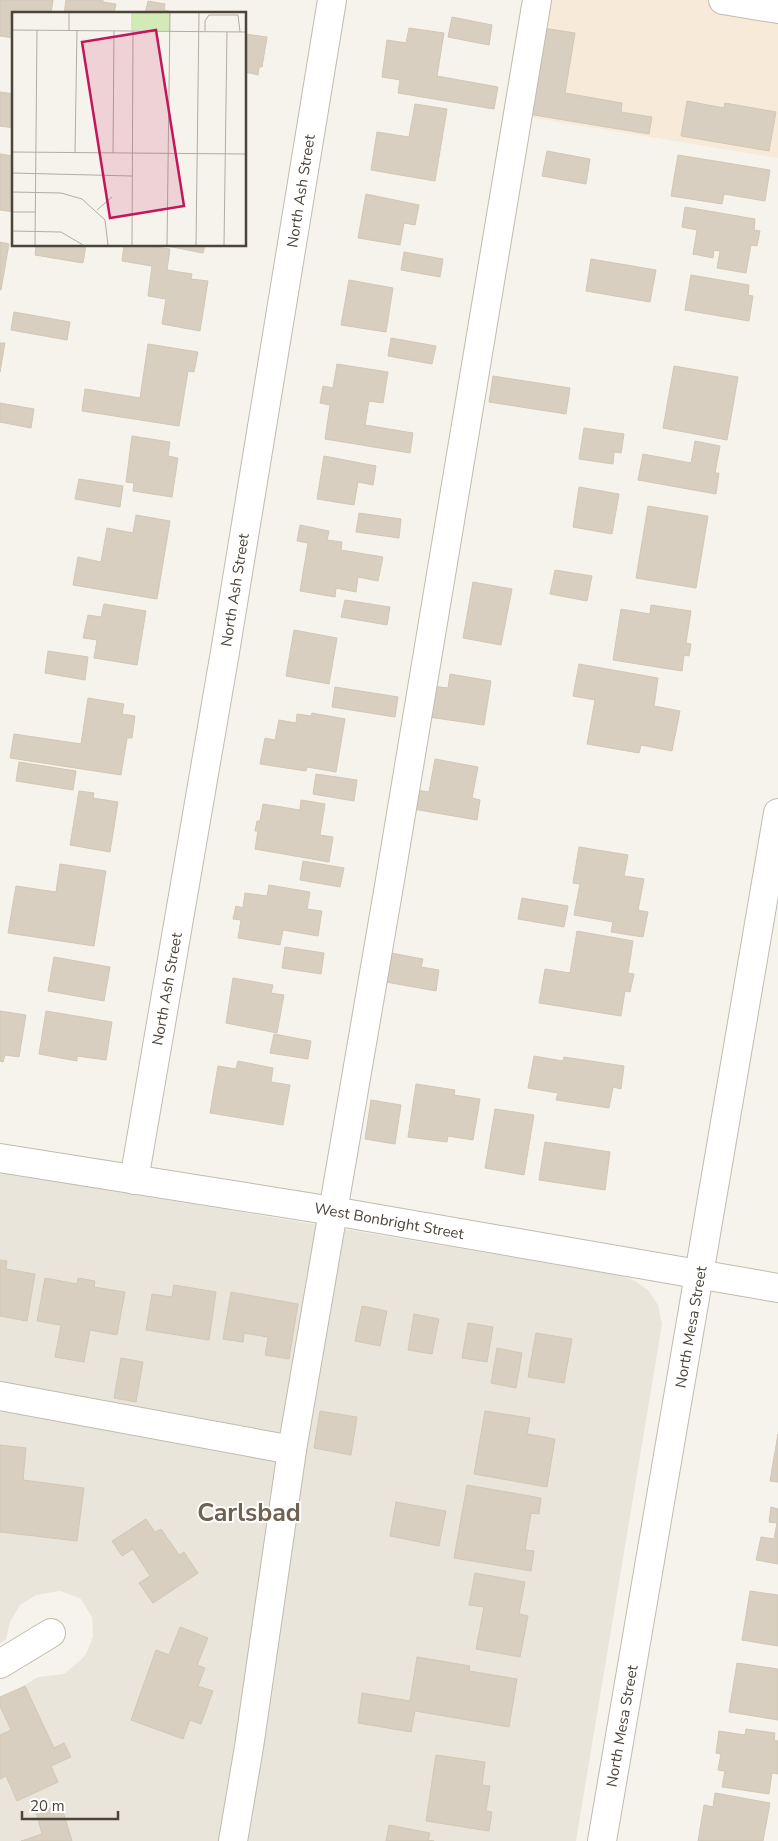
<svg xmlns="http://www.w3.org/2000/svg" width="778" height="1841" font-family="'Nunito Sans',sans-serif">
<rect width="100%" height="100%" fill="#f6f3ec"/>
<!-- residential -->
<path fill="#eae5da" d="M 0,1172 L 619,1275 L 635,1281 L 648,1290 L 658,1305 L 662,1324 L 576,1841 L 0,1841 L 0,1700 L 38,1677 L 64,1674 L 85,1656 L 93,1637 L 92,1617 L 80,1598 L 60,1591 L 36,1595 L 20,1605 L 10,1622 L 6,1639 L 0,1643 Z"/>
<!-- commercial -->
<path fill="#f7ead8" d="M 537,0 L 723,0 L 778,9 L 778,158 L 517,115 Z"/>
<!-- building -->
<g fill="#d8cfc1" stroke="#d3c7b4">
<path d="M 0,0 L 53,0 L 51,14 L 14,14 L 14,38 L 0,36 Z"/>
<path d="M 66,0 L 103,0 L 103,2 L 116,4 L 114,14 L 64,14 Z"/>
<path d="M 148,1 L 165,4 L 164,10 L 182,14 L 145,14 Z"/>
<path d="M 452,17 L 492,25 L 489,45 L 448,37 Z"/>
<path d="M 536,27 L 575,33 L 565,93 L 622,103 L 621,112 L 652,117 L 649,134 L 522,113 Z"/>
<path d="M 409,28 L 444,33 L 437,76 L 498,87 L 494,109 L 398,93 L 400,80 L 382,77 L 387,40 L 406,43 Z"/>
<path d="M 245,34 L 267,37 L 262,67 L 259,67 L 258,75 L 245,72 Z"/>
<path d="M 0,92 L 14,94 L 14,128 L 0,126 Z"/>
<path d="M 687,101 L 724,108 L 725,103 L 776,112 L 769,151 L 681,136 Z"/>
<path d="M 415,104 L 447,109 L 435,181 L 371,170 L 377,132 L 409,137 Z"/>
<path d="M 547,151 L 590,159 L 586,184 L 542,176 Z"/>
<path d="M 0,154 L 14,156 L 14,212 L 0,210 Z"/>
<path d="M 678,155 L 770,170 L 765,201 L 724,194 L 722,204 L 671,196 Z"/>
<path d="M 366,194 L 419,205 L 415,225 L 404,223 L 400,245 L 358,238 Z"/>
<path d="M 685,207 L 755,219 L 754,230 L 760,231 L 757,246 L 751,245 L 746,273 L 717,268 L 720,251 L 714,250 L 713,258 L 693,254 L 697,230 L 682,227 Z"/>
<path d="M 0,242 L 9,244 L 1,290 L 0,290 Z"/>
<path d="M 36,245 L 86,245 L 83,263 L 35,255 Z"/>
<path d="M 124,245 L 142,245 L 170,249 L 167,270 L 192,274 L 191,279 L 208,281 L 200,331 L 162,324 L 166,299 L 148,296 L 152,266 L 122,261 Z"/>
<path d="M 167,245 L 205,245 L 203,253 L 167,246 Z"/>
<path d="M 404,252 L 443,259 L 440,277 L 401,270 Z"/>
<path d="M 591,259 L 656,270 L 650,302 L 586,291 Z"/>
<path d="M 691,275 L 749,285 L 748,295 L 753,296 L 749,321 L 685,310 Z"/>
<path d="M 349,280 L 393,288 L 386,332 L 341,325 Z"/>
<path d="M 14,312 L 70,322 L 67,340 L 11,330 Z"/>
<path d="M 391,338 L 436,346 L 432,364 L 388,356 Z"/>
<path d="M 0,343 L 5,343 L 0,372 Z"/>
<path d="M 148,344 L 198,352 L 194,372 L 188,371 L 179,426 L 82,411 L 85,389 L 140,398 Z"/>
<path d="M 337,364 L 388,372 L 383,403 L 369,401 L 365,425 L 413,433 L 410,453 L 325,439 L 330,405 L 320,403 L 323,386 L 333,388 Z"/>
<path d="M 674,366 L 738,377 L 727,440 L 663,428 Z"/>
<path d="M 493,376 L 570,388 L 566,414 L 489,402 Z"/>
<path d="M 0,403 L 34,409 L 31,428 L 0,422 Z"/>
<path d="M 584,428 L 624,434 L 621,453 L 614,452 L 613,464 L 579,459 Z"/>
<path d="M 132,436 L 170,442 L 168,456 L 178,458 L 172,497 L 133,491 L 134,483 L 126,482 Z"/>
<path d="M 695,441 L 720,446 L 715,473 L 719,473 L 716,494 L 638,480 L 643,454 L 691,463 Z"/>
<path d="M 324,456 L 376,466 L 373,485 L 358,482 L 354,505 L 317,499 Z"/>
<path d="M 79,479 L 123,486 L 120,507 L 75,499 Z"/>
<path d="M 579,487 L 619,494 L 612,534 L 573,527 Z"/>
<path d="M 648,506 L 708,516 L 696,588 L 636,578 Z"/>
<path d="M 359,513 L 401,519 L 399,538 L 356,532 Z"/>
<path d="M 136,515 L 170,521 L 157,599 L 73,585 L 78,557 L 101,562 L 107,528 L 133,533 Z"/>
<path d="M 300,525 L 329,531 L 327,540 L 342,542 L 341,550 L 383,557 L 378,581 L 358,577 L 356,592 L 336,588 L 335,597 L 300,591 L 308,543 L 297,541 Z"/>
<path d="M 555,570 L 592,576 L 587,601 L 550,594 Z"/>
<path d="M 473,582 L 512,589 L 501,645 L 463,638 Z"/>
<path d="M 345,600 L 390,607 L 387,625 L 341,617 Z"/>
<path d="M 104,604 L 146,611 L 137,665 L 94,658 L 97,640 L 83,638 L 88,615 L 101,617 Z"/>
<path d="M 651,605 L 691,611 L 686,643 L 691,644 L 689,656 L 684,655 L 682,671 L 613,660 L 621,609 L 650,614 Z"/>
<path d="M 294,630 L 337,638 L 329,684 L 286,676 Z"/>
<path d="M 48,651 L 88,657 L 85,680 L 45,673 Z"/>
<path d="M 579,664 L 658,678 L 654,706 L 680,711 L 672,751 L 641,745 L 639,753 L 587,744 L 595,700 L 573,696 Z"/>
<path d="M 450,674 L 491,681 L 484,725 L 428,717 L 432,686 L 448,688 Z"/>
<path d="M 335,687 L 398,697 L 395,717 L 332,707 Z"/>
<path d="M 88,698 L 124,704 L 122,714 L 135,716 L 132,738 L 127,738 L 121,775 L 10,758 L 14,734 L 81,744 Z"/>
<path d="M 312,713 L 345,719 L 336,772 L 307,767 L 306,771 L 260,764 L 265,738 L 275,740 L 279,720 L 296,723 L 297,714 L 311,716 Z"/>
<path d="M 435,759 L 478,767 L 472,798 L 480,800 L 477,820 L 413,809 L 417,790 L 429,792 Z"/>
<path d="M 19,762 L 76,771 L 73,790 L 16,781 Z"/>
<path d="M 316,774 L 357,780 L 354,801 L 313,794 Z"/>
<path d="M 79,791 L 94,793 L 93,798 L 118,802 L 110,852 L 70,845 Z"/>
<path d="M 301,800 L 325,804 L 320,835 L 333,837 L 329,862 L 255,849 L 258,831 L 255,831 L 257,821 L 260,821 L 263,804 L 300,810 Z"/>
<path d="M 579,847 L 628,855 L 624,876 L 644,879 L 638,910 L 648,912 L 643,937 L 611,932 L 613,922 L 574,915 L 580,884 L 573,883 Z"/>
<path d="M 303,861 L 344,868 L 340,887 L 300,880 Z"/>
<path d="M 60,864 L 106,871 L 94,946 L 8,933 L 16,886 L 56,892 Z"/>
<path d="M 269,885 L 310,892 L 307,909 L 322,911 L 318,936 L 283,930 L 280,945 L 238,938 L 241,920 L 233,919 L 236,906 L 243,908 L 245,893 L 267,896 Z"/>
<path d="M 522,898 L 568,906 L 564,927 L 518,919 Z"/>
<path d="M 577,931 L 633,941 L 628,973 L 634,974 L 630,992 L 625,991 L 621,1016 L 539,1003 L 545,969 L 570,973 Z"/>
<path d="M 285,947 L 324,953 L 321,974 L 282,968 Z"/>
<path d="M 391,953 L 423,959 L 421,967 L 439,970 L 436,991 L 386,982 Z"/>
<path d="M 54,957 L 110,967 L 104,1001 L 48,991 Z"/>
<path d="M 233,978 L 273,985 L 271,993 L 284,995 L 277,1033 L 226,1023 Z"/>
<path d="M 0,1011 L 26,1015 L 19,1057 L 5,1055 L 3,1062 L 0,1061 Z"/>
<path d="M 46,1011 L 112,1022 L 106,1060 L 77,1056 L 77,1061 L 39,1054 Z"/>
<path d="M 274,1034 L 311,1041 L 308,1059 L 270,1053 Z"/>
<path d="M 534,1056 L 563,1061 L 564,1057 L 624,1066 L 621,1089 L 613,1087 L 609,1108 L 556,1100 L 558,1093 L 528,1088 Z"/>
<path d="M 238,1061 L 273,1068 L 271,1082 L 290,1085 L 283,1125 L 210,1113 L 218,1066 L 236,1069 Z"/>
<path d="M 416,1084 L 455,1090 L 454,1095 L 480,1099 L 473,1140 L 448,1136 L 447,1142 L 408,1137 Z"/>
<path d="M 371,1100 L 401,1105 L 395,1144 L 365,1139 Z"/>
<path d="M 495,1109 L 534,1115 L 524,1175 L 485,1168 Z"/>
<path d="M 545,1142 L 610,1152 L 605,1190 L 539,1180 Z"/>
<path d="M 0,1260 L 7,1261 L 6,1269 L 35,1274 L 27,1321 L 0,1316 Z"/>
<path d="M 45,1278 L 77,1284 L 78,1278 L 95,1281 L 94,1287 L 125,1292 L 117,1335 L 90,1330 L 84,1362 L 55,1357 L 61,1325 L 37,1321 Z"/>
<path d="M 174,1285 L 216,1292 L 209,1340 L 146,1330 L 152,1294 L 172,1297 Z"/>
<path d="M 231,1292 L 298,1304 L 289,1359 L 265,1355 L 268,1337 L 244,1333 L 243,1342 L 223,1339 Z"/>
<path d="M 362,1306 L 387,1311 L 380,1346 L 355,1341 Z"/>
<path d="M 414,1314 L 439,1319 L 432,1354 L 408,1350 Z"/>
<path d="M 468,1323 L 493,1327 L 487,1362 L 462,1358 Z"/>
<path d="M 536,1333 L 572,1339 L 564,1383 L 528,1377 Z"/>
<path d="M 497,1348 L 522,1353 L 516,1388 L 491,1383 Z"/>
<path d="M 121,1358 L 143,1362 L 136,1402 L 114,1398 Z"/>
<path d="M 320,1411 L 357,1417 L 351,1455 L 314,1448 Z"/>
<path d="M 485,1411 L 530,1418 L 527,1434 L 555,1439 L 547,1487 L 474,1474 Z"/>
<path d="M 778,1434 L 778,1482 L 770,1481 Z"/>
<path d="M 0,1445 L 26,1448 L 23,1480 L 84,1488 L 77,1541 L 0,1532 Z"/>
<path d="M 467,1485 L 541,1498 L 539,1514 L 531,1513 L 525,1550 L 534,1551 L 531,1571 L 454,1558 Z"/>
<path d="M 396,1502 L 446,1511 L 439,1546 L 390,1536 Z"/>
<path d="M 771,1507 L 778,1509 L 778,1564 L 756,1560 L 761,1537 L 774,1539 L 777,1523 L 769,1522 Z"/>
<path d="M 146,1519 L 155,1532 L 161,1529 L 179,1555 L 184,1552 L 198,1573 L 153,1603 L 139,1583 L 150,1576 L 133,1549 L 122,1556 L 112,1541 Z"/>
<path d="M 475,1573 L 525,1582 L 519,1614 L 528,1616 L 520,1657 L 476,1649 L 484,1607 L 469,1605 Z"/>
<path d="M 750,1591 L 778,1595 L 778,1646 L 742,1640 Z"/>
<path d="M 180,1627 L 208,1638 L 197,1665 L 205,1668 L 198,1686 L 213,1691 L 201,1724 L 190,1720 L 183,1739 L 131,1720 L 156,1650 L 169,1655 Z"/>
<path d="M 417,1657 L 470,1666 L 469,1671 L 517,1679 L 509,1727 L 415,1711 L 411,1732 L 358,1723 L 362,1693 L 410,1701 Z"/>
<path d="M 737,1663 L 778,1669 L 778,1720 L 729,1712 Z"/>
<path d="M 25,1686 L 54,1748 L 64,1743 L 71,1757 L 51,1766 L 58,1782 L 17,1801 L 6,1776 L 0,1779 L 0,1735 L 11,1730 L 0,1706 L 0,1697 Z"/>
<path d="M 746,1729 L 775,1733 L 774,1740 L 778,1741 L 778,1774 L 772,1773 L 769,1794 L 722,1787 L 725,1771 L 718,1770 L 721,1754 L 716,1753 L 719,1731 L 745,1735 Z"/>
<path d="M 436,1755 L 485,1762 L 482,1785 L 490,1786 L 486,1811 L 492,1812 L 489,1831 L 426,1821 Z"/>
<path d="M 715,1793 L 770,1803 L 763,1841 L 698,1841 L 704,1805 L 713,1807 Z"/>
<path d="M 61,1805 L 72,1841 L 21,1841 L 42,1834 L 36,1812 Z"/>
<path d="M 389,1825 L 430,1833 L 428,1840 L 434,1841 L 386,1841 Z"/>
</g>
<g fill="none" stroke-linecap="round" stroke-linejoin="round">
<!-- minor casing -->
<g stroke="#c2bbae" stroke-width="30">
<g id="minor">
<path d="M 723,0 L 778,9"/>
<path d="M 0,1158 L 333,1211 L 778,1288"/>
<path d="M 134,1180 L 225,652 L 332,0"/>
<path d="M 0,1396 L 292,1450"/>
<path d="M 0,1664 L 51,1633"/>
<path d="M 233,1841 L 249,1747 L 292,1450 L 389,886 L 537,0"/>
<path d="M 602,1841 L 778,813"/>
</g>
</g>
<!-- minor -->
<use href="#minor" stroke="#fff" stroke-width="28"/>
</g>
<g text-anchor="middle" stroke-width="4" stroke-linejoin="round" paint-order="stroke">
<!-- street labels -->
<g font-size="15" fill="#4b4439" stroke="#fff">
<text transform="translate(301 191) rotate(-81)" y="5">North Ash Street</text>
<text transform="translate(235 590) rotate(-81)" y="5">North Ash Street</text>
<text transform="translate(167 989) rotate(-80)" y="5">North Ash Street</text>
<text transform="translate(389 1221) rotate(10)" y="5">West Bonbright Street</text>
<text transform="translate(691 1327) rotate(-80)" y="5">North Mesa Street</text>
<text transform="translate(622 1726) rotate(-80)" y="5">North Mesa Street</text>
</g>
<!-- town labels -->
<g font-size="25" font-weight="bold" fill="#6e6250" stroke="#fff">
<text x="249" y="1521">Carlsbad</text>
</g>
</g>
<!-- overview -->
<g transform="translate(12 12)">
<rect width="234" height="234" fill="#f6f3ec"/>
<path d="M 119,0 L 158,0 L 158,19 L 119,18 Z" fill="#d2eab5"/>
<path fill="none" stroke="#b2ada4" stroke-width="1" d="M 0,18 L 234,20M 57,18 L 57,0M 193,19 L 193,9 L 197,3 L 226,3 L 228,20M 0,140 L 234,142M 63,140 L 65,18M 101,141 L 102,19M 0,161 L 120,164M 0,180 L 49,181 L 70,187 L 93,208 L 96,233M 85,198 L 100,185M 0,200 L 24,200M 0,219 L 49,220 L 71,233M 23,233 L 25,18M 120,233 L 121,19M 155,233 L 158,0M 184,233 L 187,0M 212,233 L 215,20"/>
<path fill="#c2185b" fill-opacity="0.15" stroke="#c2185b" stroke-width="2.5" d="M 144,18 L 172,194 L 98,206 L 70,30 Z"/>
<rect width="234" height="234" fill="none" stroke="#4b4439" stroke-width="2.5"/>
</g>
<!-- scale -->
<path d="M22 1811v8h96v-8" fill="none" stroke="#4b4439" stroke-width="2.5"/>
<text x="30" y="1811" font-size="15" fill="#4b4439" stroke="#ffffff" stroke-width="4" paint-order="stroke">20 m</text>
</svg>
